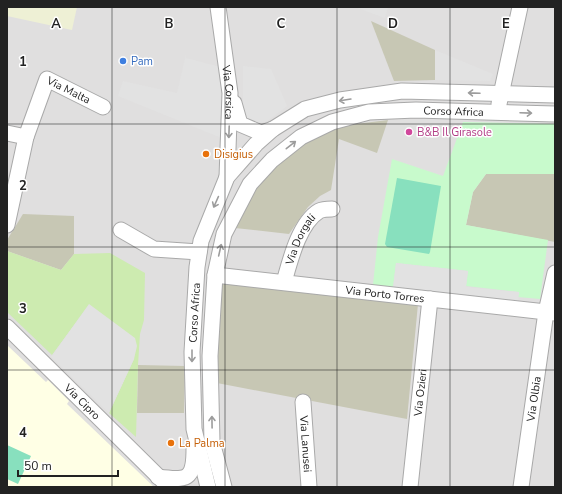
<svg xmlns="http://www.w3.org/2000/svg" width="562" height="494" font-family="'Nunito Sans',sans-serif">
<rect width="100%" height="100%" fill="#f2efe9"/>
<!-- residential -->
<rect fill="#e0dfdf" x="7" y="7" width="548" height="480"/>
<!-- education -->
<path fill="#ffffe5" d="M 7,345 L 46,382 L 48,380 L 69,401 L 67,404 L 154,487 L 7,487 Z"/>
<!-- construction -->
<g fill="#c7c7b4">
<path d="M 371,21 L 435,50 L 435,80 L 394,81 Z"/>
<path d="M 388,120 L 377,153 L 339,139 L 331,190 L 320,196 L 308,207 L 289,234 L 235,228 L 243,207 L 262,179 L 284,156 L 313,137 L 324,133 L 348,125 Z"/>
<path d="M 486,174 L 555,174 L 555,242 L 466,225 L 473,192 Z"/>
<path d="M 23,214 L 74,216 L 74,254 L 61,270 L 7,251 L 7,240 Z"/>
<path d="M 221,281 L 418,304 L 407,419 L 217,383 Z"/>
<path d="M 138,365 L 185,366 L 184,413 L 137,413 Z"/>
</g>
<!-- farmland -->
<path fill="#eef0d5" d="M 7,7 L 77,7 L 72,30 L 7,16 Z"/>
<!-- grass -->
<path fill="#cdebb0" d="M 7,251 L 61,270 L 74,254 L 110,253 L 145,273 L 144,320 L 140,334 L 138,365 L 136,437 L 109,413 L 134,359 L 89,305 L 52,355 L 7,312 Z"/>
<!-- park -->
<path fill="#c8facc" d="M 463,122 L 555,124 L 555,174 L 486,174 L 473,192 L 466,225 L 548,240 L 540,299 L 518,297 L 519,292 L 466,286 L 468,271 L 396,263 L 393,288 L 373,285 L 378,237 L 392,159 L 443,176 Z"/>
<!-- pitch -->
<g fill="#88e0be">
<path d="M 397,178 L 441,186 L 430,252 L 429,254 L 387,247 L 385,244 Z"/>
<path d="M 7,445 L 31,456 L 18,484 L 7,479 Z"/>
</g>
<!-- parking -->
<g fill="#e2e2e2">
<path d="M 355,7 L 388,7 L 385,18 Z"/>
<path d="M 435,50 L 493,74 L 490,81 L 435,80 Z"/>
<path d="M 186,54 L 186,58 L 224,68 L 224,139 L 118,96 L 123,81 L 177,93 Z"/>
<path d="M 243,66 L 271,69 L 287,106 L 266,122 L 253,123 L 245,117 L 243,112 Z"/>
<path d="M 396,263 L 468,271 L 466,287 L 519,292 L 518,302 L 393,288 Z"/>
<path d="M 89,304 L 135,338 L 137,346 L 134,359 L 109,413 L 51,357 Z"/>
</g>
<g fill="none" stroke-linecap="round" stroke-linejoin="round">
<!-- minor casing -->
<g stroke="#a9a9a9" stroke-width="17">
<g id="minor">
<path id="s1" d="M 218,7 L 230,93 L 227,177"/>
<path d="M 234,103 L 240,124 L 261,133 L 273,129"/>
<path d="M 499,104 L 520,7"/>
<path d="M 7,133 L 26,137"/>
<path id="s2" d="M 7,225 L 26,137 L 47,79 L 103,107"/>
<path d="M 121,230 L 154,249 L 199,252"/>
<path id="s3" d="M 215,275 L 555,313"/>
<path id="s4" d="M 284,282 C 290,261 299,223 319,211 C 323,209 328,209 332,209"/>
<path id="s5" d="M 7,327 L 169,487"/>
<path id="s6" d="M 303,402 L 309,487"/>
<path d="M 158,477 C 187,481 194,480 194,449"/>
<path id="s7" d="M 208,487 L 194,429 L 192,352 L 197,267 L 201,241 L 227,177 L 256,144 L 273,129 L 305,109 L 340,100 L 402,91 L 555,95"/>
<path id="s8" d="M 224,487 L 212,442 L 210,356 L 215,275 L 224,234 L 250,184 L 272,160 L 301,137 L 332,122 L 369,112 L 416,110 L 555,114"/>
<path id="s9" d="M 410,487 L 430,299"/>
<path id="s10" d="M 521,487 L 546,312 L 555,273"/>
</g>
</g>
<!-- minor -->
<use href="#minor" stroke="#fff" stroke-width="15"/>
</g>
<!-- one-way arrows -->
<defs><path id="oneway-shaft" d="M-6 0H5M1.5-3L5.5 0L1.5 3" fill="none" stroke-width="1.6" stroke-linecap="round" stroke-linejoin="round"/></defs>
<g stroke="#9c9c9c">
<use href="#oneway-shaft" transform="translate(474 93) rotate(-178)"/>
<use href="#oneway-shaft" transform="translate(345 100) rotate(171)"/>
<use href="#oneway-shaft" transform="translate(526 113) rotate(2)"/>
<use href="#oneway-shaft" transform="translate(229 132) rotate(92)"/>
<use href="#oneway-shaft" transform="translate(291 145) rotate(-38)"/>
<use href="#oneway-shaft" transform="translate(216 202) rotate(114)"/>
<use href="#oneway-shaft" transform="translate(220 250) rotate(-77)"/>
<use href="#oneway-shaft" transform="translate(192 356) rotate(90)"/>
<use href="#oneway-shaft" transform="translate(212 422) rotate(-91)"/>
</g>
<!-- grid -->
<path fill="none" stroke="#222" stroke-width="1" stroke-opacity="0.55" d="M 112,7 L 112,487M 225,7 L 225,487M 337,7 L 337,487M 450,7 L 450,487M 7,124 L 555,124M 7,247 L 555,247M 7,370 L 555,370"/>
<!-- markers -->
<circle fill="#3f7fe0" stroke="#fff" stroke-width="1.5" cx="123" cy="61" r="4"/>
<circle fill="#d1479c" stroke="#fff" stroke-width="1.5" cx="409" cy="132" r="4"/>
<g fill="#e8710a" stroke="#fff" stroke-width="1.5">
<circle cx="206" cy="154" r="4"/>
<circle cx="171" cy="443" r="4"/>
</g>
<g text-anchor="middle" stroke-width="3" stroke-linejoin="round" paint-order="stroke">
<!-- shop labels -->
<g font-size="11" fill="#366cbe" stroke="#fff" text-anchor="start">
<text x="131" y="65">Pam</text>
</g>
<!-- street labels -->
<g font-size="11" fill="#222" stroke="#fff">
<text dy="4" stroke="none"><textPath href="#s1" startOffset="86">Via Corsica</textPath></text>
<text dy="4" stroke="none"><textPath href="#s2" startOffset="176">Via Malta</textPath></text>
<text dy="4" stroke="none"><textPath href="#s8" startOffset="539">Corso Africa</textPath></text>
<text dy="4" stroke="none"><textPath href="#s4" startOffset="46">Via Dorgali</textPath></text>
<text dy="4" stroke="none"><textPath href="#s3" startOffset="171">Via Porto Torres</textPath></text>
<text dy="4" stroke="none"><textPath href="#s7" startOffset="176">Corso Africa</textPath></text>
<text dy="4" stroke="none"><textPath href="#s9" startOffset="95">Via Ozieri</textPath></text>
<text dy="4" stroke="none"><textPath href="#s10" startOffset="89">Via Olbia</textPath></text>
<text dy="4" stroke="none"><textPath href="#s5" startOffset="106">Via Cipro</textPath></text>
<text dy="4" stroke="none"><textPath href="#s6" startOffset="42">Via Lanusei</textPath></text>
</g>
<!-- hotel labels -->
<g font-size="11" fill="#b23c85" stroke="#fff" text-anchor="start">
<text x="417" y="136">B&amp;B Il Girasole</text>
</g>
<!-- food labels -->
<g font-size="11" fill="#c56008" stroke="#fff" text-anchor="start">
<text x="214" y="158">Disigius</text>
<text x="179" y="447">La Palma</text>
</g>
</g>
<g font-size="13" text-anchor="middle" font-weight="bold" fill="#222" stroke="#fff" stroke-width="3" stroke-linejoin="round" paint-order="stroke">
<text x="56" y="28">A</text>
<text x="169" y="28">B</text>
<text x="281" y="28">C</text>
<text x="393" y="28">D</text>
<text x="506" y="28">E</text>
<text x="23" y="66">1</text>
<text x="23" y="190">2</text>
<text x="23" y="313">3</text>
<text x="23" y="437">4</text>
</g>
<!-- border -->
<rect width="562" height="494" fill="none" stroke="#222222" stroke-width="16"/>
<!-- scale -->
<path d="M18 470v6h100v-6" fill="none" stroke="#222222" stroke-width="2"/>
<text x="24" y="470" font-size="12" fill="#222222" stroke="#ffffff" stroke-width="3" paint-order="stroke">50 m</text>
</svg>
